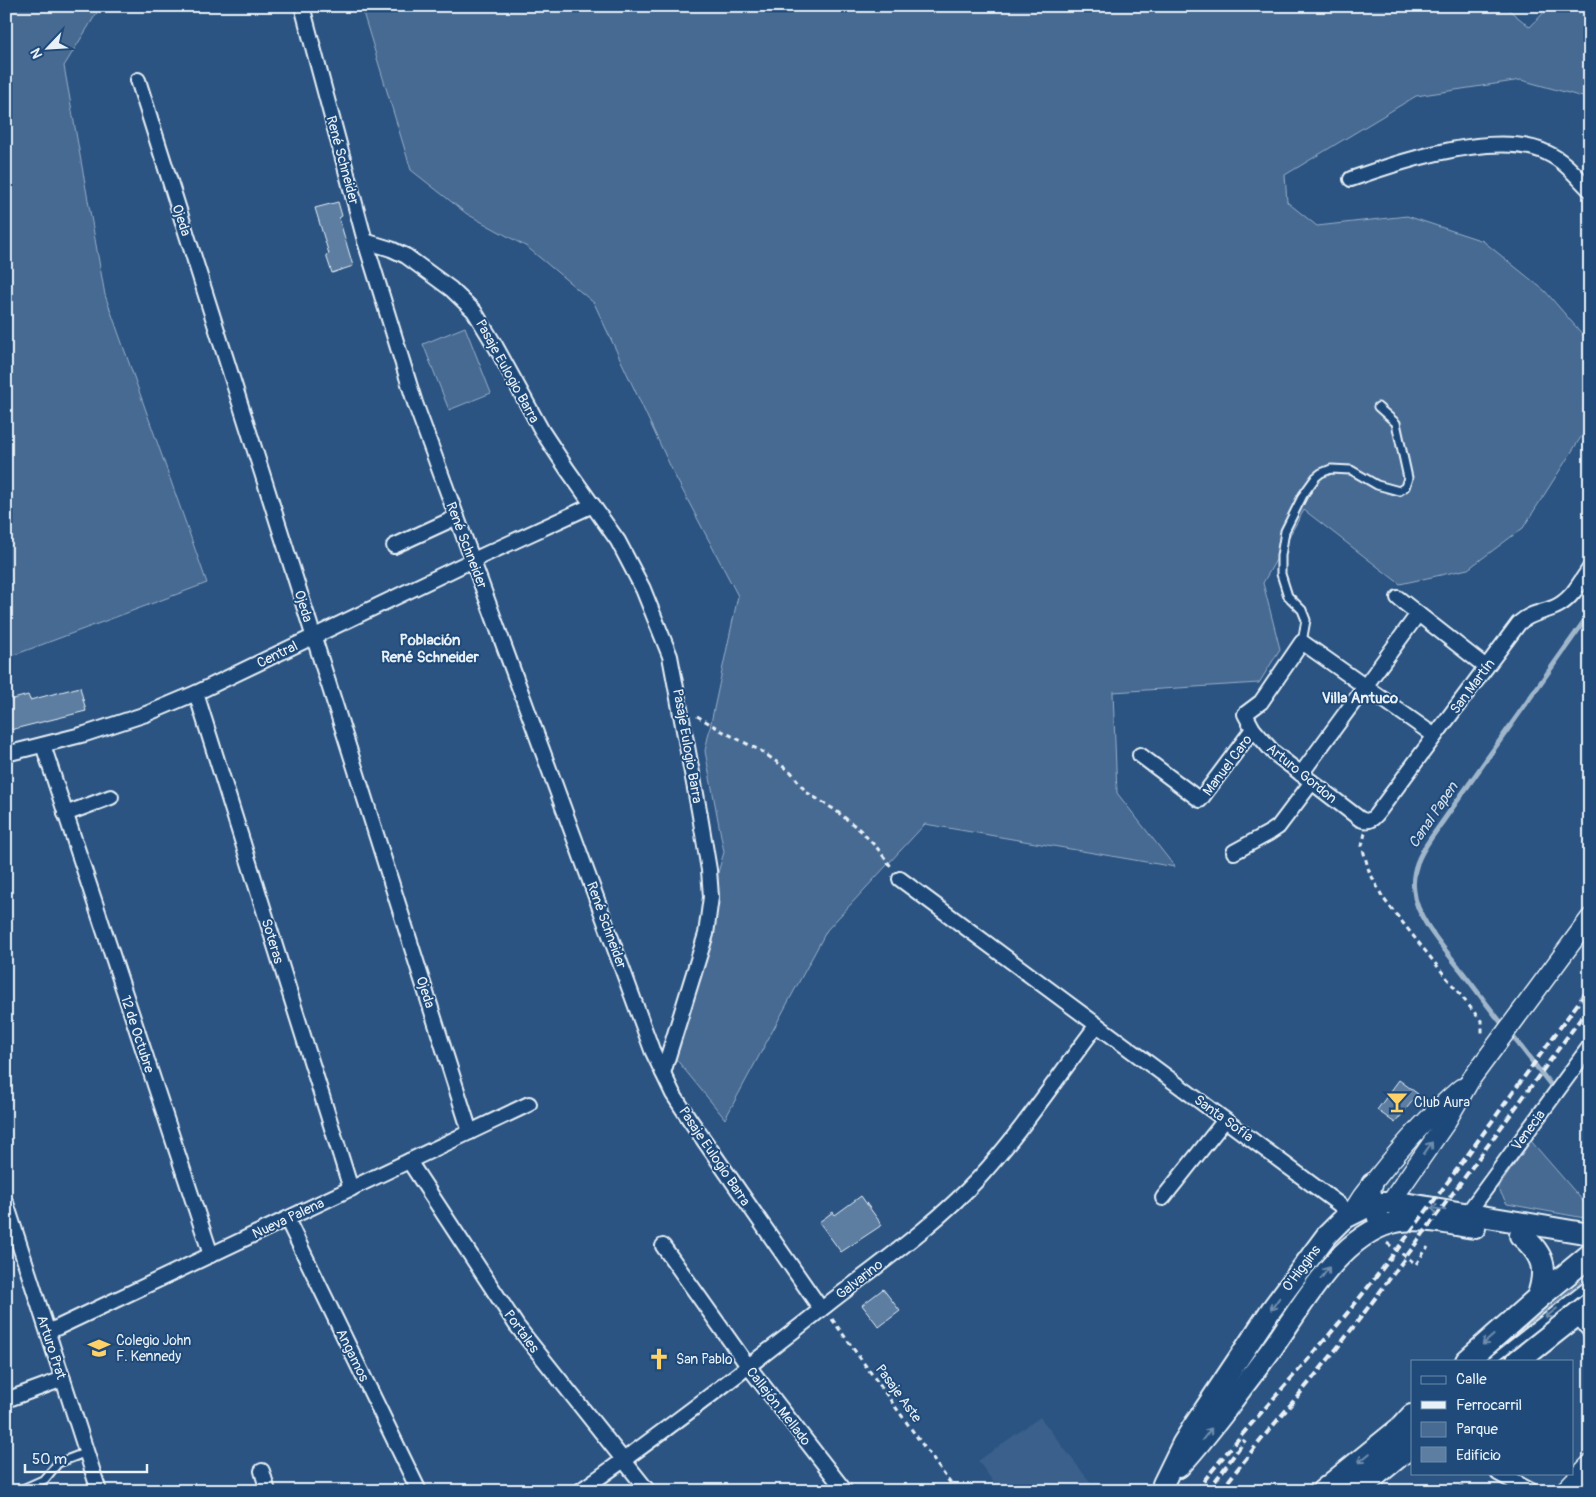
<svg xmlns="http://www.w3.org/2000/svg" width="1596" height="1497" font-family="Pangolin,sans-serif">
<rect width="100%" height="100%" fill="#2b5482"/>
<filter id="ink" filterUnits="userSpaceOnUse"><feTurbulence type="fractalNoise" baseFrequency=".02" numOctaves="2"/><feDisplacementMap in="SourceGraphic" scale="10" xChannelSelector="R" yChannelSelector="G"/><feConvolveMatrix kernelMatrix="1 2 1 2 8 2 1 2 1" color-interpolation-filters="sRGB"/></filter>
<g filter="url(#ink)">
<!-- built -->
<path fill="#3a608b" d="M 1040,1417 L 1097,1491 L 1000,1491 L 978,1461 Z"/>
<!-- green -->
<g fill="#476b93" stroke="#98aec6">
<path d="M 6,6 L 101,6 L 64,66 L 105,295 L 207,583 L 6,658 Z"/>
<path d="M 361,6 L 1504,6 L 1530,27 L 1550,6 L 1584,6 L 1590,11 L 1590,99 L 1521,80 L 1416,96 L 1285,175 L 1287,202 L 1317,226 L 1407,216 L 1483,241 L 1545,291 L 1590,343 L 1590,423 L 1523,528 L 1468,569 L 1400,584 L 1304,510 L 1263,583 L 1280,649 L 1259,683 L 1113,692 L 1117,793 L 1175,867 L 925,824 L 827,930 L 725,1119 L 667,1048 L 724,852 L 705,751 L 738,596 L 674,474 L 594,303 L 527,247 L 467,214 L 411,170 Z"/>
<path d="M 465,327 L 491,393 L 449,410 L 423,344 Z"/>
<path d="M 1531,1141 L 1590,1209 L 1590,1219 L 1507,1204 L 1498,1188 Z"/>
<path d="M 1576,1276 L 1581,1282 L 1493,1352 Z"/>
<path d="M 1590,1285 L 1590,1293 L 1505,1361 L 1496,1361 Z"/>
</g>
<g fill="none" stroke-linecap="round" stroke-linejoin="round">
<!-- stream -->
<g stroke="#a0b6cb" stroke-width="5">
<path d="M 1504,1026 C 1489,1008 1475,988 1460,969 C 1444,948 1416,918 1414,891 C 1411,870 1420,854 1431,838 L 1590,613"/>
<path d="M 1510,1033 L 1550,1084"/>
<path d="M 1460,1491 L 1461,1487"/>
</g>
</g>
<!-- building -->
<g fill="#5d7da1" stroke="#e8f1f8">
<path d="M 338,202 L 342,216 L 339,218 L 353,266 L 332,273 L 326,255 L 329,254 L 315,208 Z"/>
<path d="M 80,687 L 86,711 L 6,731 L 6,701 L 28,695 L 30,700 Z"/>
<path d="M 1399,1080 L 1418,1094 L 1395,1123 L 1377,1110 Z"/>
<path d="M 861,1196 L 882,1225 L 841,1252 L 819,1222 L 833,1212 L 835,1215 Z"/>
<path d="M 883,1289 L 900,1311 L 879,1327 L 862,1305 Z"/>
</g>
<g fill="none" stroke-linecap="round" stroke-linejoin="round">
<!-- service casing -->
<g stroke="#e8f1f8" stroke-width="11">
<g id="service">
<path d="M 1302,642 L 1306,620 L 1302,610 L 1288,596 L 1281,574 L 1281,556 L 1285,531 L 1303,495 L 1316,477 L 1321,473 L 1331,469 L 1351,470 L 1377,485 L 1399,491 L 1405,487 L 1408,478 L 1396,423 L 1378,407"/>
<path d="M 1491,1361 L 1590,1283"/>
<path d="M 18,1491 L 45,1479 L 58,1463 L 87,1452"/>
</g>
</g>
<!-- minor casing -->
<g stroke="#e8f1f8" stroke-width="18">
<g id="minor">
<path d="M 302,6 L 365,241 L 415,403 L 652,1050 L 673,1094 L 690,1120 L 821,1309"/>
<path d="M 138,80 L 470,1132"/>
<path d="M 1351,179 C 1401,161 1497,129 1547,153 C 1565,161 1577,177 1590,190"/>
<path d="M 365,241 L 391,249 L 406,256 L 451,289 L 474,311 L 496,347 L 542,431 L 567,469 L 618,541 L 643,589 L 670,656 L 699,810 L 709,870 L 711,897 L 706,934 L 663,1073"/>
<path d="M 394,546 L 457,517"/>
<path d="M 1398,598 L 1486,667"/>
<path d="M 196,693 L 351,1189"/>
<path d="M 1435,736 L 1302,642 L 1261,702 L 1245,714 L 1253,729 L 1274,753 L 1360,819 C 1367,822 1371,821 1376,815 L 1519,623 C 1533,611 1545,613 1559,605 C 1573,597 1581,581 1590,568"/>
<path d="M 43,745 L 211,1255"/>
<path d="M 6,754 L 85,734 L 146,714 L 196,693 L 473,560 L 593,505"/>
<path d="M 1140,755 L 1200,800 L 1253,729"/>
<path d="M 1301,774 L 1418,614"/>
<path d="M 65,814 L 111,797"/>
<path d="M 1234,852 L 1269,833 L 1278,827 L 1312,782"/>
<path d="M 900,879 L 1352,1214"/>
<path d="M 409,1161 L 517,1326 L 648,1491"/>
<path d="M 1163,1198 L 1225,1120"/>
<path d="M 6,1203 L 99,1491"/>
<path d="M 1467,1214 L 1590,1046"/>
<path d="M 287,1219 L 419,1491"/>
<path d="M 663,1246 L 748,1366 L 845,1491"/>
<path d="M 1576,1314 L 1590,1331"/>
<path d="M 48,1332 L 529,1104"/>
<path d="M 6,1400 L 63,1379"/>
<path d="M 262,1471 L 268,1491"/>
<path d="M 1498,1473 L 1531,1491"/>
<path d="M 580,1491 C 665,1432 747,1368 828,1304 C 879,1264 934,1226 979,1178 C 1022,1131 1058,1076 1097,1025"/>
</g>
</g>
<!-- tertiary casing -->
<g stroke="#e8f1f8" stroke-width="21">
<g id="tertiary">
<path d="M 1390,1203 L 1445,1124 L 1471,1079 L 1590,918"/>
<path d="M 1352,1214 C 1357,1201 1367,1190 1376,1179 C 1402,1146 1429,1115 1461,1088"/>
<path d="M 1564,1491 L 1590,1464"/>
</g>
</g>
<!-- secondary casing -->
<g stroke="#e8f1f8" stroke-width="24">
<g id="secondary">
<path d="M 1372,1184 L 1370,1191 L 1378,1218"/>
<path d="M 1179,1467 C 1195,1450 1209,1432 1223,1414 C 1239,1391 1257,1369 1273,1347 C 1303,1305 1339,1237 1392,1223 C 1418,1216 1448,1224 1475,1228"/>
<path d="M 1163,1484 L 1183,1443 L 1193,1427 L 1271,1310 L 1326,1236 L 1343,1219 L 1365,1208 L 1382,1203 L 1404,1203 L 1590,1234"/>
</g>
</g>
<!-- primary casing -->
<g stroke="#e8f1f8" stroke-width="26">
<g id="primary">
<path d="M 1521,1235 C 1544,1255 1548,1269 1538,1298"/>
<path d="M 1467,1361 L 1538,1298 L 1590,1255"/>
<path d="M 1518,1361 L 1590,1304"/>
<path d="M 1323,1491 L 1402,1427 L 1412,1416"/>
<path d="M 1356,1491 L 1412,1445"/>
</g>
</g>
<!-- path -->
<g stroke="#e8f1f8" stroke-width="3" stroke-dasharray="5 4" stroke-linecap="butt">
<path d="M 697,716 L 722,731 L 761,751 L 791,772 L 806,792 L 835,810 L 860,830 L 878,849 L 892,868"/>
<path d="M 1365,833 L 1362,846 L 1369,871 L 1383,898 L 1482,1022 L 1482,1035"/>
<path d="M 1387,1243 L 1416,1264 L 1428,1247"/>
<path d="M 832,1319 L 956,1491"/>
</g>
<!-- service -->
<use href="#service" stroke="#1f4a7a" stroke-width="7"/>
<!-- minor -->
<use href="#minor" stroke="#1f4a7a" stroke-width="14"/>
<!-- tertiary -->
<use href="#tertiary" stroke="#1f4a7a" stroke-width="18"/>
<!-- secondary -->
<use href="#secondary" stroke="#1f4a7a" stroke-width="20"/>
<!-- primary -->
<use href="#primary" stroke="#1f4a7a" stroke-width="22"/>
<!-- rail -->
<g stroke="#e8f1f8" stroke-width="4" stroke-dasharray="8 4" stroke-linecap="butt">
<path d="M 1196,1491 C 1249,1422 1311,1360 1365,1291 C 1443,1192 1515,1088 1590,987"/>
<path d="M 1208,1491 L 1245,1440"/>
<path d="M 1221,1491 C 1260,1438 1305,1390 1345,1338 C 1428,1229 1508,1117 1590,1006"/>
</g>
</g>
<!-- one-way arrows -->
<defs><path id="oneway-shaft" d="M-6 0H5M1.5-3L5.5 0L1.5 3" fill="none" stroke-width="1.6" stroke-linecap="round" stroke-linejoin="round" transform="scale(1.25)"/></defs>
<g stroke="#6f8dac">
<use href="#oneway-shaft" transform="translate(1428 1148) rotate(-55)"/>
<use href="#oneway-shaft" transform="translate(1438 1209) rotate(-171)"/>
<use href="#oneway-shaft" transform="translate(1325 1273) rotate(-54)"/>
<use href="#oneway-shaft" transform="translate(1275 1304) rotate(125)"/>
<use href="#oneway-shaft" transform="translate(1551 1313) rotate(142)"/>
<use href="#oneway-shaft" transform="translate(1488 1340) rotate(139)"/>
<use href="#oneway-shaft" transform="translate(1207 1434) rotate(-52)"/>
<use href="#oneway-shaft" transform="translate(1364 1458) rotate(141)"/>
</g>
</g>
<!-- icons -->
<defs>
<g id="bar-bare" transform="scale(1.725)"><path d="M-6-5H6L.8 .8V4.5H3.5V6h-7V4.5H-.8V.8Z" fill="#ffd166" stroke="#1f4a7a" stroke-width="2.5" paint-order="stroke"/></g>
<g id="school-bare" transform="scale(1.725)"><path d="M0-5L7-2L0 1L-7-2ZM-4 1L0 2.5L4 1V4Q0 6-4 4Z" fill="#ffd166" stroke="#1f4a7a" stroke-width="2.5" paint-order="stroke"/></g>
<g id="church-bare" transform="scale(1.725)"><path d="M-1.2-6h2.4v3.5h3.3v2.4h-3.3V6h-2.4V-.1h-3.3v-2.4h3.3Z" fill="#ffd166" stroke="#1f4a7a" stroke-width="2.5" paint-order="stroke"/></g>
</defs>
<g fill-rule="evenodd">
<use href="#bar-bare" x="1397" y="1102"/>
<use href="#school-bare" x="99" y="1348"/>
<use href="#church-bare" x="659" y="1359"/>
</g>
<g text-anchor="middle" stroke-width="4" stroke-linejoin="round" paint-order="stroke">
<!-- street labels -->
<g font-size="14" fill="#e8f1f8" stroke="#1f4a7a">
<text transform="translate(343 160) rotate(75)" y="5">René Schneider</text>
<text transform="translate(182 220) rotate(72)" y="5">Ojeda</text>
<text transform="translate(508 371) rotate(61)" y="5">Pasaje Eulogio Barra</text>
<text transform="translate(467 545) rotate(69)" y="5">René Schneider</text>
<text transform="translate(304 606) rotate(73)" y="5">Ojeda</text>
<text transform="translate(277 654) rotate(-26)" y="5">Central</text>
<text transform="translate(1472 686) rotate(-53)" y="5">San Martín</text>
<text transform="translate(688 746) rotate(80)" y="5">Pasaje Eulogio Barra</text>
<text transform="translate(1227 765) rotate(-53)" y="5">Manuel Caro</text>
<text transform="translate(1302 773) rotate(39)" y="5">Arturo Gordon</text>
<text transform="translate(607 925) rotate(70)" y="5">René Schneider</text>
<text transform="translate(273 941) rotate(73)" y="5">Soteras</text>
<text transform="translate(426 992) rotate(72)" y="5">Ojeda</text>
<text transform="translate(138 1034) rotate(72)" y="5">12 de Octubre</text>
<text transform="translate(1224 1118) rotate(36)" y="5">Santa Sofía</text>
<text transform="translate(1528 1130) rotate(-54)" y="5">Venecia</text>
<text transform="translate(715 1156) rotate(56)" y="5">Pasaje Eulogio Barra</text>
<text transform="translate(288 1218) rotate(-25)" y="5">Nueva Palena</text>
<text transform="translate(1301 1268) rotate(-53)" y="5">O'Higgins</text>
<text transform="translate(859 1279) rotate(-38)" y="5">Galvarino</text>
<text transform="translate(522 1331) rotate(54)" y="5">Portales</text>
<text transform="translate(52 1347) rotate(72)" y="5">Arturo Prat</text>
<text transform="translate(353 1355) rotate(64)" y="5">Angamos</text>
<text transform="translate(899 1393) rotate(54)" y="5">Pasaje Aste</text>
<text transform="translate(779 1406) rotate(52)" y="5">Callejón Mellado</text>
</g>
<!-- poi labels -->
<g font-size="14" fill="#e8f1f8" stroke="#1f4a7a" text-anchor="start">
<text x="1414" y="1107">Club Aura</text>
<text x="116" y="1345">Colegio John<tspan x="116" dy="16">F. Kennedy</tspan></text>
<text x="676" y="1364">San Pablo</text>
</g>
<!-- neighbourhood labels -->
<g font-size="15" font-weight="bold" fill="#e8f1f8" stroke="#1f4a7a">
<text x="430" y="645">Población<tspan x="430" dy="17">René Schneider</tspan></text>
<text x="1360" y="703">Villa Antuco</text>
</g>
<!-- water labels -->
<g font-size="15" font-style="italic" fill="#d0dde9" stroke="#1f4a7a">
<text transform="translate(1433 815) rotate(-56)" y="5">Canal Papen</text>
</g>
</g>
<!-- margin -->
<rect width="1596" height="1497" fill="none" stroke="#1f4a7a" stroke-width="25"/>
<rect x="12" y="12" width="1571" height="1472" fill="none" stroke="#e8f1f8" stroke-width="2" filter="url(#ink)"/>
<!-- legend -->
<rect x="1411" y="1360" width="162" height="115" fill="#1f4a7a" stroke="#6f8dac"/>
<rect x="1421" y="1376" width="25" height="8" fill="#1f4a7a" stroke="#6f8dac"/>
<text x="1456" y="1384" font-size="15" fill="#e8f1f8">Calle</text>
<rect x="1421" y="1401" width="25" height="8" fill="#e8f1f8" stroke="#6f8dac"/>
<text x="1456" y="1410" font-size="15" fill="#e8f1f8">Ferrocarril</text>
<rect x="1421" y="1422" width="25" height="15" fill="#476b93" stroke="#6f8dac"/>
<text x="1456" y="1434" font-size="15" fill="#e8f1f8">Parque</text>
<rect x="1421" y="1447" width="25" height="15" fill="#5d7da1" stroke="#6f8dac"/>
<text x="1456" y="1460" font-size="15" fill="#e8f1f8">Edificio</text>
<!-- north arrow -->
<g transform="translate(48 48) rotate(245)" stroke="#1f4a7a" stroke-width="4" paint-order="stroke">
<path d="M0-4L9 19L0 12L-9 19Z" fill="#e8f1f8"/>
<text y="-8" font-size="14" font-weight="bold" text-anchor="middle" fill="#e8f1f8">N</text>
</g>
<!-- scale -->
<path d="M25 1464v8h122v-8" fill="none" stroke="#e8f1f8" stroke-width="2.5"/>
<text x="32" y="1464" font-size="15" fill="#e8f1f8" stroke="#1f4a7a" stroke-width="4" paint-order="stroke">50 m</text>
</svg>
